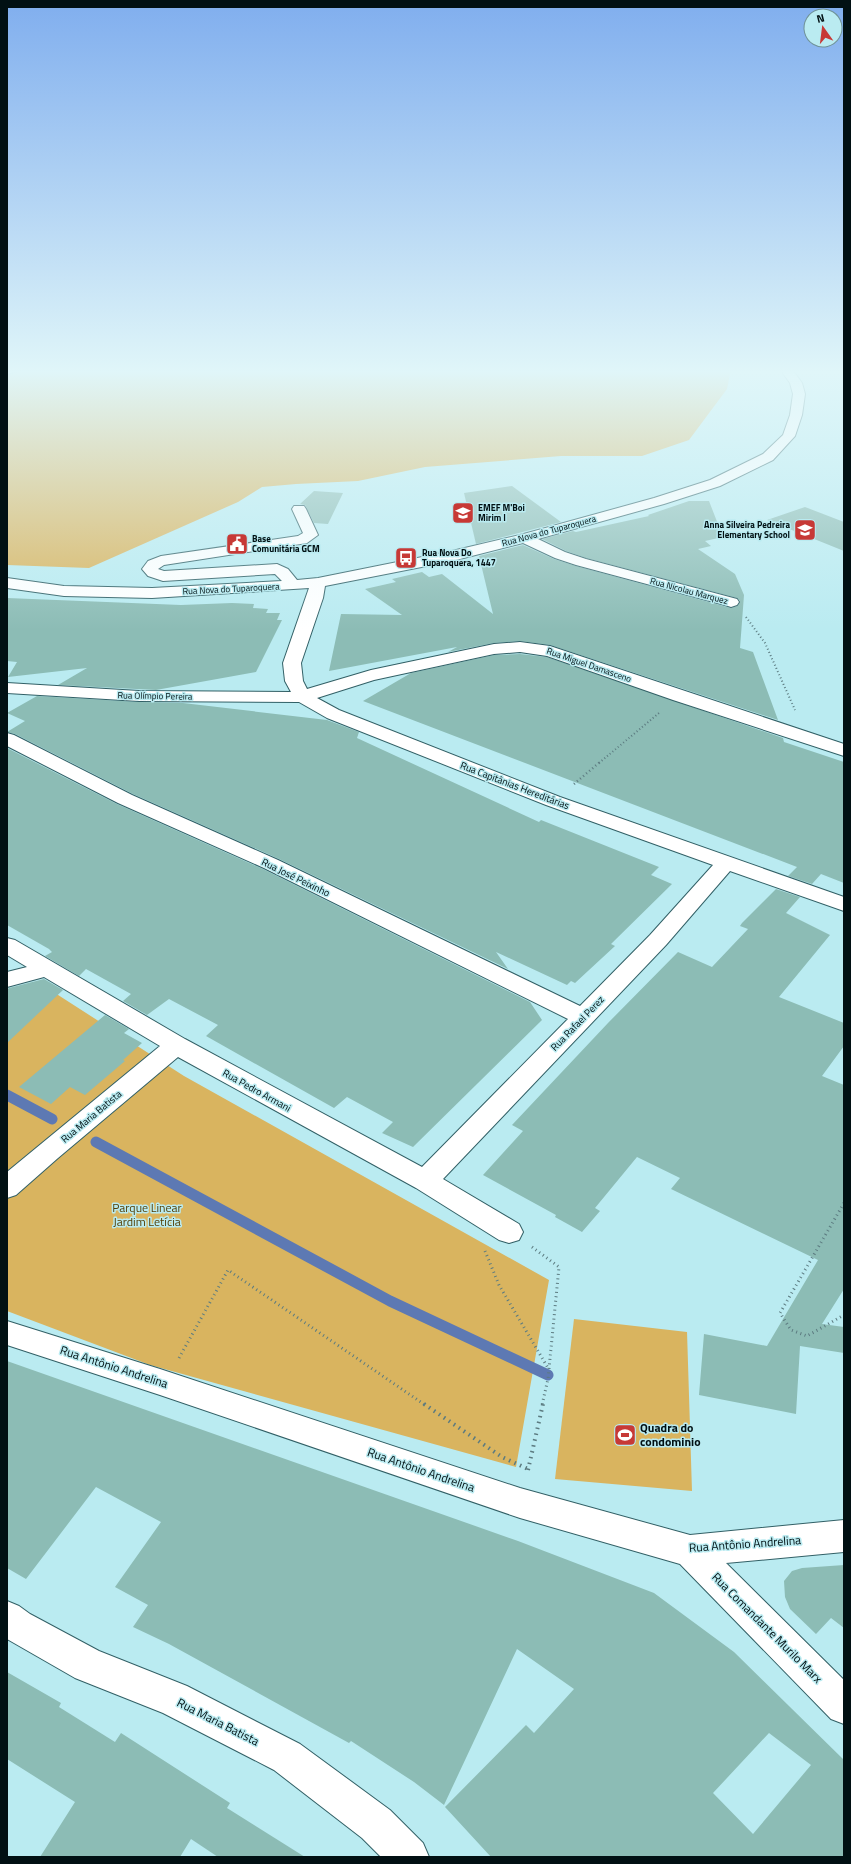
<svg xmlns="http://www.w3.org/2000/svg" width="851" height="1864" font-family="'Titillium Web',sans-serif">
<rect width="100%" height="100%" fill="#baebf1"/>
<!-- green -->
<g fill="#d9b45f">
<path d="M 7,369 L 731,369 L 727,389 L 689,440 L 642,456 L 561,456 L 425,467 L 358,481 L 296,484 L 262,487 L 238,502 L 89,568 L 7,565 Z"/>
<path d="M 55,993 L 184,1076 L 549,1280 L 516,1467 L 150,1365 L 7,1311 L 7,1002 Z"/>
<path d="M 574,1319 L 687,1332 L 692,1491 L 555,1479 Z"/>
</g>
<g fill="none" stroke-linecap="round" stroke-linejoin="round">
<!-- stream -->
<g stroke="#5d79b3" stroke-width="11">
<path d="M 7,1095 L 52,1119"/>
<path d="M 96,1142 L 390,1301 L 548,1375"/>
</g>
</g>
<!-- building -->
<g fill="#8cbcb5" fill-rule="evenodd">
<path d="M 512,486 L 561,522 L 476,544 L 464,493 Z"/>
<path d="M 314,491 L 343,493 L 328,524 L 314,523 L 305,505 L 300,504 Z"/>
<path d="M 689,501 L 709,501 L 723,537 L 705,541 L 711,546 L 698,549 L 735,574 L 744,595 L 740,648 L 753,652 L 778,720 L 550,645 L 520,641 L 494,643 L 448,652 L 457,647 L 329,671 L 341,614 L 402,615 L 365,589 L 396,582 L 392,579 L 422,572 L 429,577 L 442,574 L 493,614 L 479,556 L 523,545 L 554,559 L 576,566 L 731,608 L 737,606 L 740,601 L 737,598 L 586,558 L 566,551 L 542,539 L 573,531 L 576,532 L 649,516 L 648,515 Z"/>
<path d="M 805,507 L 844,522 L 844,551 L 767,520 Z"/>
<path d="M 7,598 L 181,605 L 232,603 L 254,604 L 253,608 L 268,609 L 266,613 L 280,613 L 277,620 L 282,620 L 256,672 L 156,690 L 58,685 L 87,668 L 8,677 L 17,662 L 7,661 Z"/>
<path d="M 520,654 L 547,657 L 783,738 L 784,742 L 844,762 L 844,883 L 821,874 L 812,884 L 788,876 L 797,867 L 363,701 L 411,673 L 494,655 Z"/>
<path d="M 37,696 L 139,702 L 183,703 L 327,720 L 359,732 L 357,738 L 539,822 L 541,820 L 659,867 L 651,875 L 672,884 L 611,944 L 615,946 L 575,983 L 571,981 L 567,985 L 496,952 L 508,969 L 279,859 L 133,794 L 15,734 L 7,732 L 25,721 L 7,713 Z"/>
<path d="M 7,748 L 117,804 L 263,869 L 530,1002 L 542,1020 L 413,1147 L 382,1133 L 393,1122 L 347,1097 L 334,1108 L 206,1036 L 218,1025 L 169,999 L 147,1015 L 123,1001 L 131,994 L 86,969 L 79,976 L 45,956 L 52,952 L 49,949 L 7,925 Z"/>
<path d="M 776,889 L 800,897 L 786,913 L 830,935 L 779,997 L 844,1023 L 844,1046 L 822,1076 L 844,1085 L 844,1289 L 822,1324 L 844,1327 L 844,1353 L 800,1346 L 796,1414 L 699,1395 L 704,1334 L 767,1346 L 818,1260 L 671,1189 L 680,1178 L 637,1157 L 595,1208 L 600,1211 L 582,1232 L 555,1217 L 556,1215 L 483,1175 L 523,1131 L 512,1125 L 608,1023 L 678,952 L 712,967 L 748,929 L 740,926 L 742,923 Z"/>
<path d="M 44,979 L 63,990 L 7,1043 L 7,990 L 9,988 Z"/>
<path d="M 105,1015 L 129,1029 L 124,1033 L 142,1043 L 123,1060 L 125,1061 L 85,1095 L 70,1087 L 51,1104 L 19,1087 Z"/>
<path d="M 7,1361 L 518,1541 L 654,1593 L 734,1652 L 844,1760 L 844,1857 L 491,1857 L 445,1807 L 526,1725 L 534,1733 L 574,1689 L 517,1649 L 444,1805 L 414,1782 L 351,1741 L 349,1743 L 169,1644 L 133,1627 L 148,1605 L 115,1587 L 161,1522 L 96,1487 L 26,1579 L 7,1568 ZM 769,1733 L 811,1765 L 753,1834 L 713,1793 Z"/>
<path d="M 844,1565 L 844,1628 L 831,1618 L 816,1634 L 790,1609 L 785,1597 L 784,1581 L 792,1571 L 802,1568 Z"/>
<path d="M 7,1672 L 61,1703 L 59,1707 L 115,1742 L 121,1733 L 230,1803 L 227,1808 L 305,1857 L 218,1857 L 191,1839 L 180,1857 L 40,1857 L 75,1802 L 7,1759 Z"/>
</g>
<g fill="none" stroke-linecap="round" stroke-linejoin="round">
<!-- minor casing -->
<g stroke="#326066" stroke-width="2">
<g id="minor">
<path d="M 7,369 L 20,369 L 18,371 L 7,374 Z"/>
<path d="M 780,369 L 792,369 L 802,383 L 805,394 L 802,415 L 795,436 L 773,460 L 720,486 L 664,504 L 538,539 L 565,552 L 586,559 L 737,599 L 739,602 L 737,605 L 731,607 L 725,605 L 576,565 L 555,558 L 523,543 L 452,561 L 325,586 L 323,598 L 301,663 L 303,681 L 307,689 L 371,670 L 494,644 L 520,642 L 550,646 L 844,744 L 844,756 L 673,700 L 547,656 L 520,652 L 494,654 L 374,680 L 317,698 L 339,710 L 560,797 L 844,897 L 844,911 L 730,871 L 666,945 L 443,1179 L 519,1224 L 523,1232 L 519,1240 L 509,1243 L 499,1240 L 416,1188 L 178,1057 L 58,1158 L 16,1195 L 7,1198 L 7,1172 L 160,1046 L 44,977 L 7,987 L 7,972 L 27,967 L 7,955 L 7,938 L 15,940 L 185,1039 L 422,1167 L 568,1019 L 264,868 L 118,803 L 7,746 L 7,733 L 14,735 L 132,795 L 278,860 L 580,1006 L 650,935 L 713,865 L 546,805 L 327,718 L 299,702 L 139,701 L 7,693 L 7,683 L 139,691 L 291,692 L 285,681 L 283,663 L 309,588 L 152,598 L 64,596 L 7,588 L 7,578 L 64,586 L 152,588 L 282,581 L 275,574 L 163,581 L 148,576 L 142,569 L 148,561 L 161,556 L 298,536 L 303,533 L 292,509 L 294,506 L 304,506 L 306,509 L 318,535 L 307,543 L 164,565 L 158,569 L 164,571 L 277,564 L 288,569 L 297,580 L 318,578 L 452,551 L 520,535 L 654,498 L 710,480 L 763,454 L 783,435 L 790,415 L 793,394 L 790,383 Z"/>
<path d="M 7,1321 L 160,1369 L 520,1488 L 690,1535 L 844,1520 L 844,1552 L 726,1563 L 844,1680 L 844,1724 L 831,1719 L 680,1564 L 520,1518 L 160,1395 L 7,1345 Z"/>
<path d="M 7,1601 L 19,1606 L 30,1614 L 99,1651 L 187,1686 L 300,1744 L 390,1810 L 423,1843 L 429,1857 L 381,1857 L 362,1838 L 274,1770 L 163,1713 L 75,1678 L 7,1639 Z"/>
</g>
</g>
<!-- path-far3 -->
<g stroke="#5c7b80" stroke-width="2" stroke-dasharray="1 2.5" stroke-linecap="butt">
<path d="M 746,617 L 765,643 L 795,710"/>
<path d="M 599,763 L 659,713"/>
</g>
<!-- path-far2 -->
<path stroke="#5c7b80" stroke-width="2.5" stroke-dasharray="1 3" stroke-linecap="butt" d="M 574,784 L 600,762"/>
<!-- path-far1 -->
<g stroke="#5c7b80" stroke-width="3" stroke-dasharray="1 3.5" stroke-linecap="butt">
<path d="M 844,1203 L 780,1313 L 791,1330 L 807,1336 L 844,1315"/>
<path d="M 532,1247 L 559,1267 L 548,1379 L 542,1405"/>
<path d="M 485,1251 L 499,1285 L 548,1368"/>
<path d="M 179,1358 L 228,1270 L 425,1405"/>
</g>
<!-- path -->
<g stroke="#5c7b80" stroke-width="4" stroke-dasharray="1.5 4.5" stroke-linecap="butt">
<path d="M 424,1404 L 502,1457 L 528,1469"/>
<path d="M 528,1470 L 543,1404"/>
</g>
<!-- minor -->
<use href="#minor" fill="#fff" fill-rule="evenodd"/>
</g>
<!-- sky -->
<linearGradient id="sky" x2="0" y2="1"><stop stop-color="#80aeee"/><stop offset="0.59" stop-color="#e0f6f9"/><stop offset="1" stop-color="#e0f6f9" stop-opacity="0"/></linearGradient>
<rect width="851" height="630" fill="url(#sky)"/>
<!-- icons -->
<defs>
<g id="school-square" transform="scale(1.15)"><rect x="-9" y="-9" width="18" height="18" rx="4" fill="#c73936" stroke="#baebf1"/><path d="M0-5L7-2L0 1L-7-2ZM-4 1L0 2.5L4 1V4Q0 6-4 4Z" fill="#fff"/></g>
<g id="civic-square" transform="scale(1.15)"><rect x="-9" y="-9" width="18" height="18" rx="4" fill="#c73936" stroke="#baebf1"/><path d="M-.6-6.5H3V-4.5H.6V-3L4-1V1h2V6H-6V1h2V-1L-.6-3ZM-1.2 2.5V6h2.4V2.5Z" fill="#fff"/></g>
<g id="bus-square" transform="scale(1.15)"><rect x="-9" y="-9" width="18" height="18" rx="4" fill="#c73936" stroke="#baebf1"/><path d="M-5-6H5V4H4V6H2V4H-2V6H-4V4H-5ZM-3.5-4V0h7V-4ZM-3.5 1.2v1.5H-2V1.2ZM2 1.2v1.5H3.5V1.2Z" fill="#fff"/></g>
<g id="stadium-square" transform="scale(1.15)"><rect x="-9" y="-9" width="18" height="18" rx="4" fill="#c73936" stroke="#baebf1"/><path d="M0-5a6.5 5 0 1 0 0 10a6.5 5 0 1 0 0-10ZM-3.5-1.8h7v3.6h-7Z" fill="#fff"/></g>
</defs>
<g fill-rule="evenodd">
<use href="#school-square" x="463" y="513"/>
<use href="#school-square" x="805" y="530"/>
<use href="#civic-square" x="237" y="544"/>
<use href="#bus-square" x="406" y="558"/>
<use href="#stadium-square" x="625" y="1435"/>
</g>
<g text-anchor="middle" stroke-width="3" stroke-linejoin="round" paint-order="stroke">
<!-- far-poi labels -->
<g font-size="9" font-weight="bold" fill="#011013" stroke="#baebf1" text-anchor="start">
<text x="478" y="511">EMEF M'Boi<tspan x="478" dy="10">Mirim I</tspan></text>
<text x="790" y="528" text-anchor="end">Anna Silveira Pedreira<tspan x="790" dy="10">Elementary School</tspan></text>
<text x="252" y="542">Base<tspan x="252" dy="10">Comunitária GCM</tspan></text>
<text x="422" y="556">Rua Nova Do<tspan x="422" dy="10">Tuparoquera, 1447</tspan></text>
</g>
<!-- far-street labels -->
<g font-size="9" fill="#011013" stroke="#baebf1">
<text transform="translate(549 531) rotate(-15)" y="3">Rua Nova do Tuparoquera</text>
<text transform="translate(231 589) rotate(-3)" y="3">Rua Nova do Tuparoquera</text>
<text transform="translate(689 591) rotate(15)" y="3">Rua Nicolau Marquez</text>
<text transform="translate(589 665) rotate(19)" y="3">Rua Miguel Damasceno</text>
<text transform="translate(155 696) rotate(1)" y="3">Rua Olímpio Pereira</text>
</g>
<!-- street labels -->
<g font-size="10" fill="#011013" stroke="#baebf1">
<text transform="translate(515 785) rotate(21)" y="4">Rua Capitânias Hereditárias</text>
<text transform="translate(296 877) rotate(26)" y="4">Rua José Peixinho</text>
<text transform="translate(577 1023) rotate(-46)" y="4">Rua Rafael Perez</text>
<text transform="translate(257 1090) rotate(29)" y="4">Rua Pedro Armani</text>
<text transform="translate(91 1116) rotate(-40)" y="4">Rua Maria Batista</text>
</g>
<!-- near-park labels -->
<g font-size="12" fill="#513c02" stroke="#baebf1">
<text x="147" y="1212">Parque Linear<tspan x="147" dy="14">Jardim Letícia</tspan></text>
</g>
<!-- near-street labels -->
<g font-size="12" fill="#011013" stroke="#baebf1">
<text transform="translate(114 1367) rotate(18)" y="4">Rua Antônio Andrelina</text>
<text transform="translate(421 1470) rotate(19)" y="4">Rua Antônio Andrelina</text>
<text transform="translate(745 1544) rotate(-4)" y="4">Rua Antônio Andrelina</text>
<text transform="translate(767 1628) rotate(45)" y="4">Rua Comandante Murilo Marx</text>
<text transform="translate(218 1722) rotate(27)" y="4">Rua Maria Batista</text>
</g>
<!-- near-poi labels -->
<g font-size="12" font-weight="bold" fill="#011013" stroke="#baebf1" text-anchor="start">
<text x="640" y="1432">Quadra do<tspan x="640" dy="14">condominio</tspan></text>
</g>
</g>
<!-- border -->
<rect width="851" height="1864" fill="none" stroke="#011013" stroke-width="16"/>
<!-- north arrow -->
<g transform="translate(823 28) rotate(346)"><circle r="19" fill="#baebf1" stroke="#709398"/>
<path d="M0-3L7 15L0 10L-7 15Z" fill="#c73936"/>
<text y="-6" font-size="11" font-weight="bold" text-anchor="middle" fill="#011013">N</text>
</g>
</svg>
